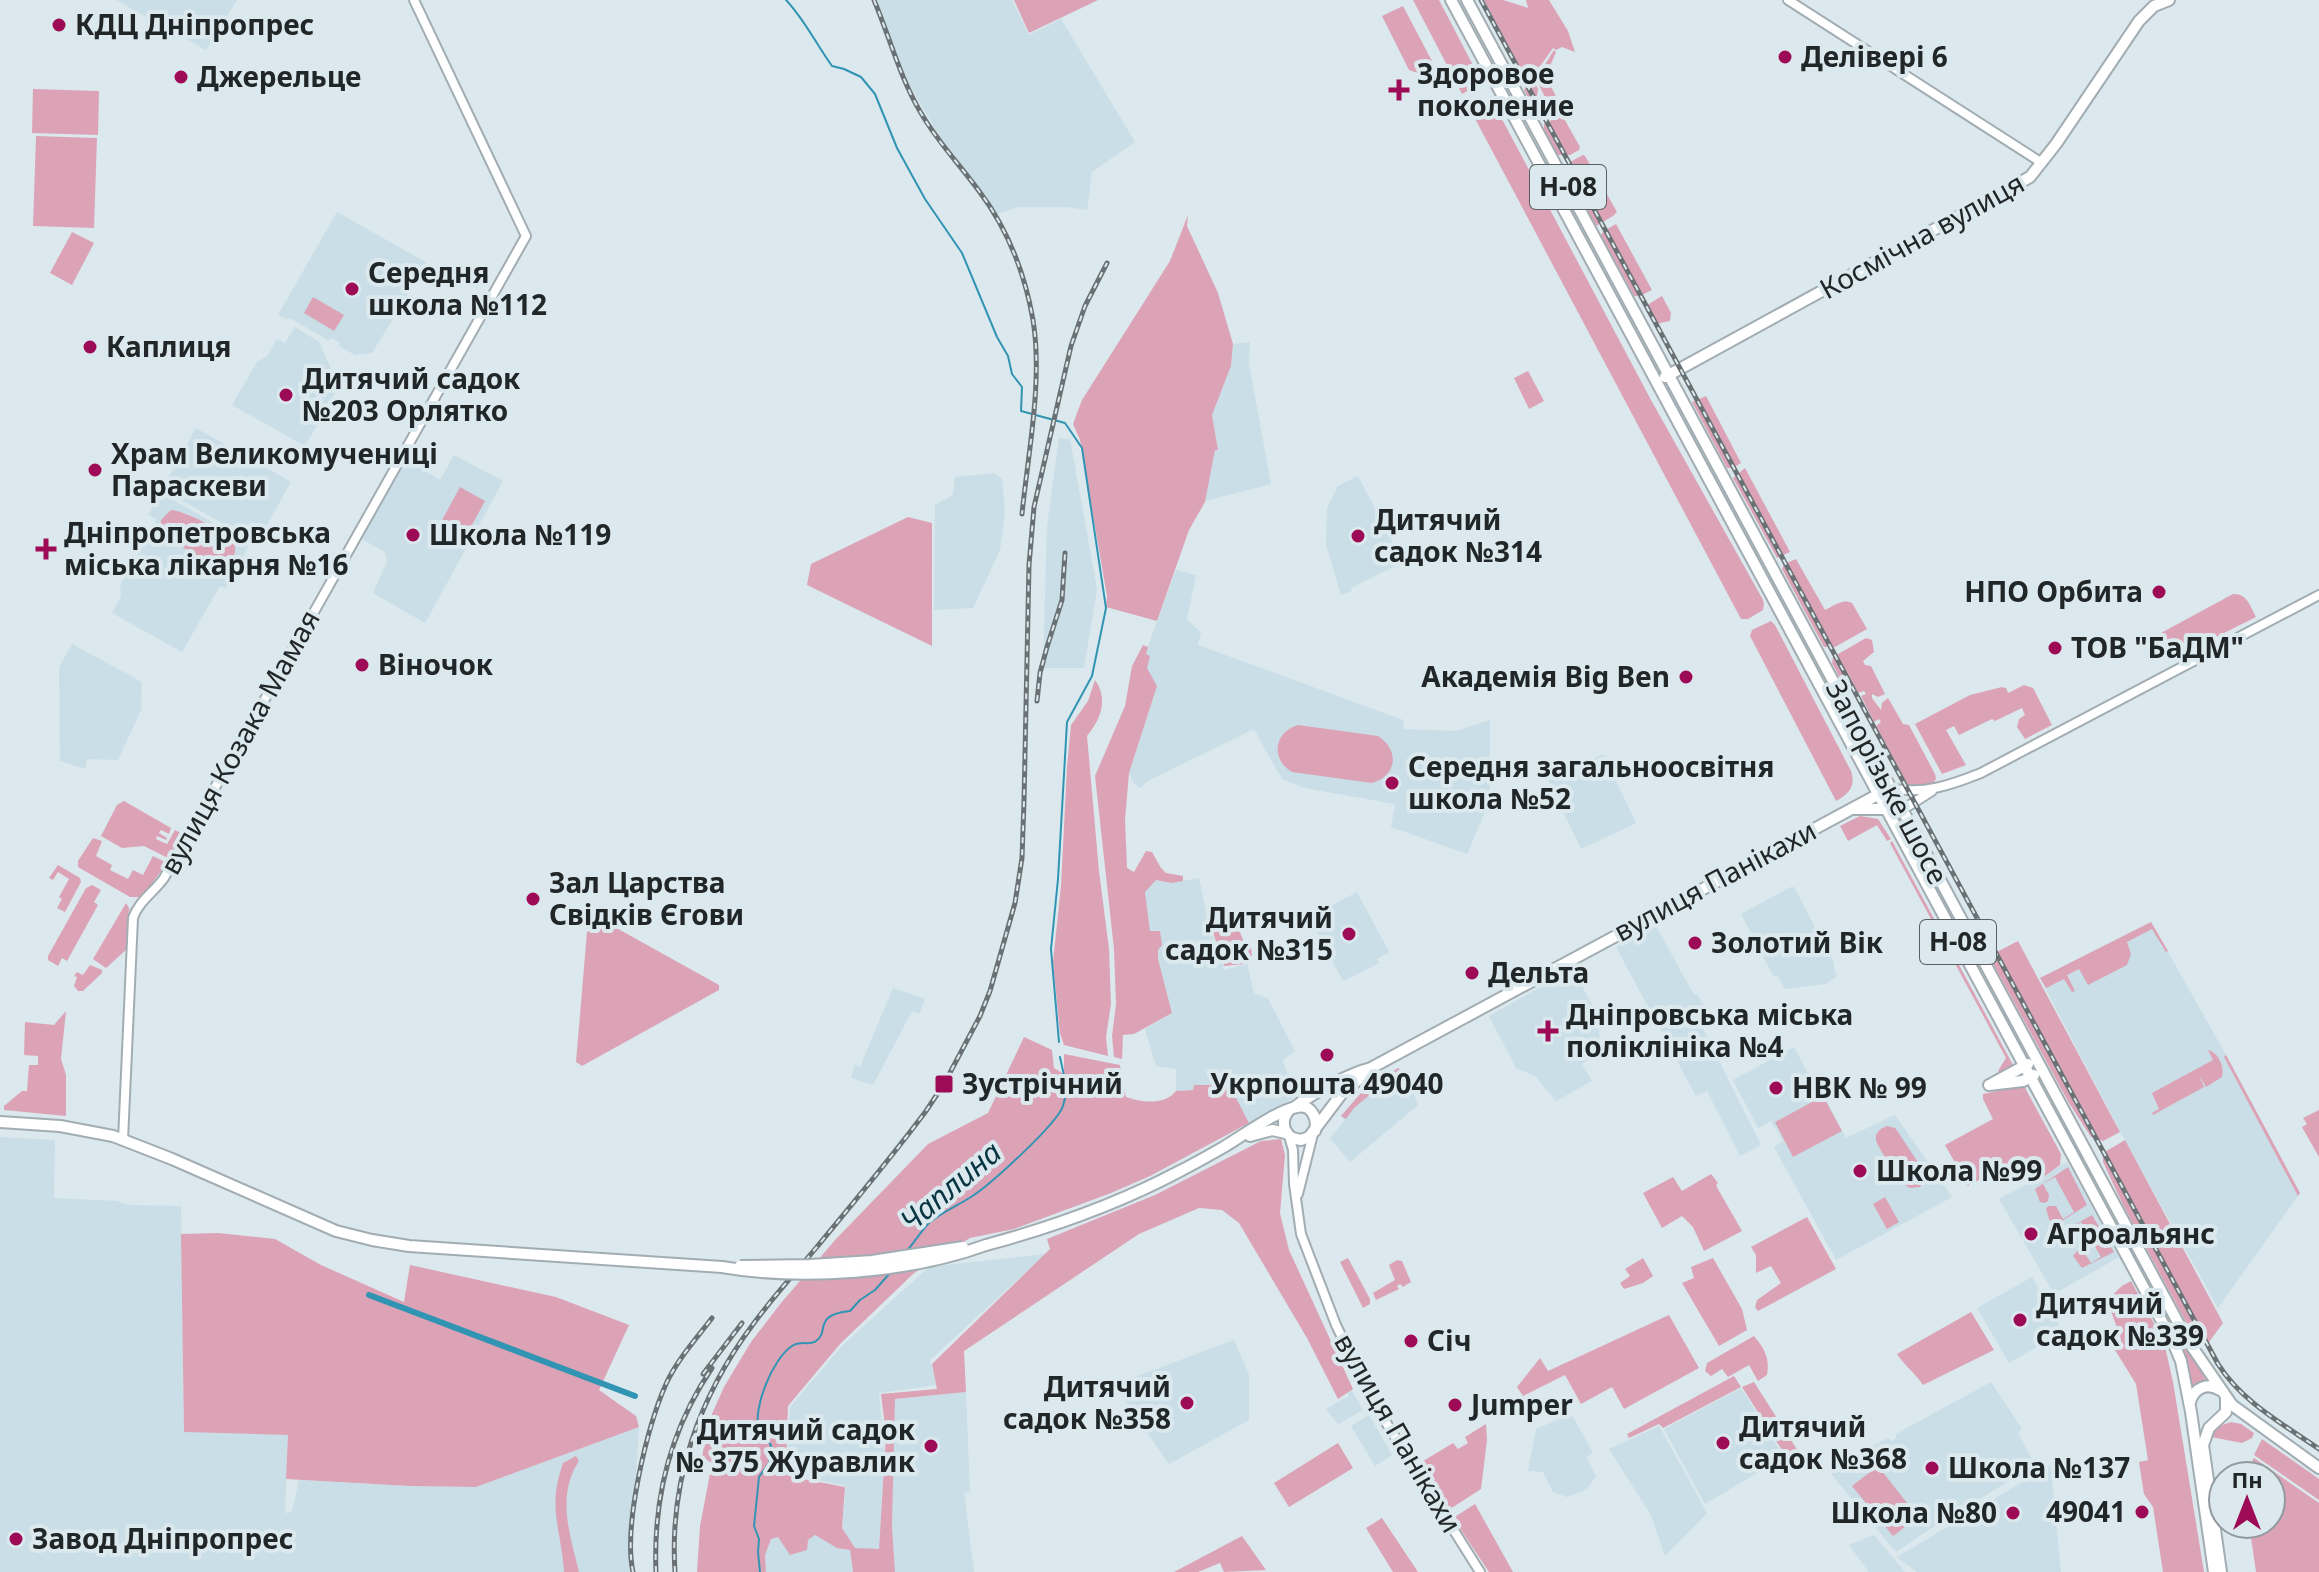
<svg xmlns="http://www.w3.org/2000/svg" width="2319" height="1572" font-family="'Noto Sans',sans-serif">
<rect width="100%" height="100%" fill="#dbe8ed"/>
<!-- built -->
<g fill="#c9dee6">
<path d="M 116,0 L 237,0 L 206,50 Z"/>
<path d="M 874,0 L 1012,0 L 1029,35 L 1061,19 L 1135,142 L 1092,172 L 1087,210 L 1067,207 L 1018,207 L 997,214 L 937,132 L 911,88 Z"/>
<path d="M 337,212 L 427,263 L 372,353 L 355,355 L 339,346 L 340,343 L 332,338 L 328,340 L 290,318 L 286,319 L 278,315 Z"/>
<path d="M 295,327 L 319,342 L 339,386 L 305,446 L 232,405 L 257,362 L 267,356 L 277,339 L 285,343 Z"/>
<path d="M 1250,342 L 1249,364 L 1271,484 L 1205,501 L 1215,450 L 1218,449 L 1212,415 L 1231,366 L 1233,344 Z"/>
<path d="M 196,428 L 291,482 L 257,543 L 162,489 Z"/>
<path d="M 1059,438 L 1070,439 L 1097,589 L 1084,668 L 1043,668 L 1047,526 Z"/>
<path d="M 454,455 L 503,481 L 425,623 L 373,593 L 387,562 L 385,552 L 360,538 L 405,459 L 440,480 Z"/>
<path d="M 994,473 L 1002,479 L 1005,513 L 1000,550 L 973,608 L 934,610 L 935,505 L 953,495 L 955,477 Z"/>
<path d="M 1358,476 L 1403,562 L 1351,588 L 1352,591 L 1341,595 L 1326,544 L 1327,508 L 1338,486 Z"/>
<path d="M 160,493 L 250,543 L 226,588 L 220,586 L 182,652 L 112,613 L 121,596 L 120,585 L 153,529 L 156,519 L 148,515 Z"/>
<path d="M 1176,570 L 1196,575 L 1187,620 L 1201,632 L 1198,645 L 1403,720 L 1404,729 L 1456,731 L 1490,720 L 1490,800 L 1467,854 L 1391,827 L 1395,804 L 1305,788 L 1282,779 L 1254,729 L 1148,781 L 1140,788 L 1134,784 L 1129,773 L 1157,686 L 1147,668 L 1145,654 Z"/>
<path d="M 72,644 L 142,682 L 141,710 L 118,760 L 87,759 L 85,769 L 60,761 L 59,667 Z"/>
<path d="M 1603,754 L 1636,823 L 1581,849 L 1548,780 Z"/>
<path d="M 1199,878 L 1207,916 L 1224,970 L 1247,964 L 1254,993 L 1268,999 L 1295,1051 L 1283,1060 L 1295,1097 L 1249,1123 L 1233,1094 L 1194,1085 L 1194,1090 L 1176,1091 L 1176,1069 L 1156,1066 L 1145,1029 L 1172,1013 L 1158,959 L 1160,931 L 1150,932 L 1145,892 L 1156,880 L 1171,883 Z"/>
<path d="M 1791,887 L 1794,887 L 1834,963 L 1834,969 L 1837,976 L 1826,984 L 1785,989 L 1777,975 L 1774,977 L 1741,914 Z"/>
<path d="M 1357,892 L 1389,952 L 1377,959 L 1379,963 L 1343,981 L 1309,917 Z"/>
<path d="M 2151,922 L 2226,1055 L 2300,1193 L 2218,1308 L 2122,1135 L 2040,978 Z"/>
<path d="M 1656,926 L 1694,995 L 1697,994 L 1703,1005 L 1706,1004 L 1711,1013 L 1709,1015 L 1710,1017 L 1700,1023 L 1761,1145 L 1740,1156 L 1707,1091 L 1696,1096 L 1616,947 Z"/>
<path d="M 1573,969 L 1598,1016 L 1600,1047 L 1598,1053 L 1582,1064 L 1592,1081 L 1556,1101 L 1535,1076 L 1516,1068 L 1489,1016 Z"/>
<path d="M 893,988 L 925,999 L 919,1014 L 912,1011 L 873,1085 L 851,1078 L 855,1065 L 860,1067 Z"/>
<path d="M 1794,1047 L 1819,1095 L 1823,1094 L 1846,1138 L 1895,1115 L 1952,1197 L 1836,1260 L 1774,1147 L 1783,1141 L 1771,1121 L 1758,1128 L 1733,1080 Z"/>
<path d="M 1398,1068 L 1406,1074 L 1418,1105 L 1350,1162 L 1330,1138 L 1345,1120 L 1341,1116 L 1361,1093 Z"/>
<path d="M 0,1137 L 55,1140 L 54,1198 L 117,1201 L 128,1205 L 181,1206 L 184,1431 L 288,1435 L 285,1513 L 292,1512 L 299,1480 L 409,1486 L 476,1487 L 639,1427 L 630,1572 L 0,1572 Z"/>
<path d="M 2067,1162 L 2119,1257 L 2054,1294 L 1999,1199 Z"/>
<path d="M 1045,1254 L 930,1360 L 937,1385 L 879,1393 L 885,1454 L 879,1550 L 855,1548 L 842,1528 L 846,1486 L 803,1477 L 786,1463 L 790,1407 L 842,1346 L 929,1267 Z"/>
<path d="M 2032,1277 L 2063,1332 L 2009,1363 L 1977,1308 Z"/>
<path d="M 1234,1340 L 1249,1375 L 1249,1420 L 1169,1464 L 1114,1385 Z"/>
<path d="M 1991,1382 L 2022,1429 L 2018,1433 L 2035,1466 L 1942,1521 L 1896,1552 L 1828,1470 L 1888,1438 L 1892,1441 L 1896,1438 L 1896,1434 Z"/>
<path d="M 1350,1388 L 1363,1410 L 1338,1424 L 1326,1409 L 1349,1396 L 1346,1390 Z"/>
<path d="M 1741,1388 L 1784,1457 L 1705,1504 L 1664,1429 Z"/>
<path d="M 966,1392 L 970,1492 L 964,1493 L 974,1572 L 895,1572 L 892,1526 L 895,1399 Z"/>
<path d="M 1571,1414 L 1593,1453 L 1586,1457 L 1596,1476 L 1587,1489 L 1567,1497 L 1553,1492 L 1543,1472 L 1528,1471 L 1536,1429 Z"/>
<path d="M 1369,1415 L 1392,1455 L 1375,1466 L 1351,1426 Z"/>
<path d="M 1659,1426 L 1707,1513 L 1665,1556 L 1651,1515 L 1609,1449 Z"/>
<path d="M 2049,1466 L 2051,1469 L 2061,1572 L 1917,1572 L 1897,1557 Z"/>
<path d="M 815,1535 L 837,1548 L 850,1550 L 853,1572 L 766,1572 L 765,1555 L 771,1539 L 778,1536 L 808,1540 Z"/>
<path d="M 1874,1535 L 1905,1572 L 1869,1572 L 1849,1545 Z"/>
</g>
<!-- green -->
<g fill="#dca3b6">
<path d="M 1014,0 L 1098,0 L 1029,33 Z"/>
<path d="M 1413,0 L 1439,0 L 1475,69 C 1477,81 1473,89 1462,94 Z"/>
<path d="M 1484,0 L 1503,0 L 1528,8 L 1526,0 L 1549,0 L 1568,31 L 1575,52 L 1562,47 L 1556,50 L 1553,48 L 1532,78 L 1538,89 L 1536,102 L 1532,105 L 1524,90 L 1528,84 Z"/>
<path d="M 1403,6 L 1443,82 L 1409,70 L 1382,16 Z"/>
<path d="M 1554,50 L 1556,52 L 1546,76 L 1560,105 L 1559,109 L 1540,119 L 1533,107 L 1545,97 L 1536,79 Z"/>
<path d="M 33,89 L 99,91 L 98,135 L 32,133 Z"/>
<path d="M 1480,106 L 1490,108 L 1503,121 L 1651,400 L 1762,598 L 1764,603 L 1763,610 L 1748,619 L 1741,619 L 1472,113 L 1475,108 Z"/>
<path d="M 1562,115 L 1580,147 L 1579,150 L 1570,155 L 1557,155 L 1544,131 L 1544,124 Z"/>
<path d="M 36,136 L 97,138 L 94,228 L 33,226 Z"/>
<path d="M 1583,155 L 1585,156 L 1617,212 L 1613,216 L 1596,226 L 1565,168 L 1572,161 Z"/>
<path d="M 1188,215 L 1187,226 L 1218,293 L 1233,344 L 1231,366 L 1212,415 L 1218,450 L 1215,450 L 1205,502 L 1189,530 L 1157,621 L 1106,607 L 1107,596 L 1080,440 L 1073,424 L 1082,400 L 1170,261 Z"/>
<path d="M 1616,224 L 1652,290 L 1640,296 L 1634,296 L 1601,235 L 1604,231 Z"/>
<path d="M 72,232 L 94,243 L 72,285 L 50,273 Z"/>
<path d="M 1662,296 L 1671,313 L 1670,321 L 1655,324 L 1644,307 Z"/>
<path d="M 313,297 L 344,315 L 334,331 L 304,313 Z"/>
<path d="M 1528,371 L 1544,401 L 1529,409 L 1514,378 Z"/>
<path d="M 1706,396 L 1741,463 L 1733,468 L 1727,468 L 1692,402 Z"/>
<path d="M 1745,468 L 1790,552 L 1777,558 L 1733,478 Z"/>
<path d="M 460,487 L 485,501 L 459,549 L 434,535 Z"/>
<path d="M 171,510 C 182,510 225,531 232,540 C 241,552 229,568 216,564 C 201,560 180,545 166,537 L 161,529 L 161,520 Z"/>
<path d="M 908,517 L 932,523 L 932,646 L 807,585 L 811,564 Z"/>
<path d="M 1796,559 L 1825,610 C 1833,606 1843,598 1852,603 L 1867,629 L 1835,647 L 1824,647 L 1782,569 L 1784,564 Z"/>
<path d="M 2233,594 C 2247,593 2250,606 2256,617 L 2168,661 L 2159,646 L 2161,633 Z"/>
<path d="M 1771,621 L 1775,625 L 1851,771 C 1856,786 1849,794 1836,801 L 1750,636 L 1752,630 Z"/>
<path d="M 1866,638 L 1872,640 L 1874,652 L 1863,661 L 1865,665 L 1871,666 L 1885,694 L 1878,697 L 1872,694 L 1872,698 L 1881,710 L 1882,703 L 1888,698 L 1903,724 L 1909,725 L 1935,774 L 1936,779 L 1933,783 L 1909,788 L 1876,726 L 1881,722 L 1879,719 L 1874,722 L 1861,696 L 1866,694 L 1864,691 L 1858,693 L 1848,674 L 1840,678 L 1832,663 L 1833,657 Z"/>
<path d="M 1143,645 L 1148,647 L 1146,654 L 1150,656 L 1147,668 L 1157,686 L 1129,773 L 1125,820 L 1127,868 L 1134,872 L 1146,851 L 1152,852 L 1161,868 L 1166,873 L 1183,876 L 1183,881 L 1171,883 L 1156,880 L 1145,892 L 1150,931 L 1160,931 L 1162,945 L 1158,950 L 1158,959 L 1172,1013 L 1134,1034 L 1123,1035 L 1122,1059 L 1114,1057 L 1112,1036 L 1116,1004 L 1114,949 L 1095,776 L 1125,706 L 1132,666 Z"/>
<path d="M 1095,680 C 1109,700 1100,720 1087,736 L 1099,871 L 1109,949 L 1111,1004 L 1106,1037 L 1108,1056 L 1064,1045 L 1060,1033 L 1053,962 L 1061,886 L 1067,767 L 1071,725 L 1088,701 Z"/>
<path d="M 2024,685 L 2033,688 L 2052,725 L 2025,739 L 2017,727 L 2019,719 L 2025,715 L 2022,708 L 1995,721 L 1992,719 L 1959,735 L 1954,726 L 1946,730 L 1966,765 L 1942,774 L 1915,724 L 1970,695 L 2002,687 L 2006,688 L 2008,693 Z"/>
<path d="M 1298,725 L 1378,736 C 1400,750 1397,776 1372,783 L 1292,772 C 1270,759 1274,732 1298,725 Z"/>
<path d="M 124,801 L 171,828 L 169,834 L 161,830 L 159,833 L 167,838 L 166,840 L 157,836 L 156,839 L 167,844 L 175,830 L 183,834 L 170,859 L 144,846 L 122,848 L 101,836 L 117,805 Z"/>
<path d="M 1860,816 L 1878,819 L 1891,839 L 1887,841 L 1877,825 L 1848,841 L 1840,826 Z"/>
<path d="M 93,838 L 102,841 L 96,856 L 112,865 L 110,870 L 128,879 L 133,870 L 143,875 L 153,856 L 167,863 L 144,894 L 140,897 L 130,897 L 78,867 L 78,861 Z"/>
<path d="M 1892,841 L 2013,1065 L 2000,1073 L 1998,1071 L 2006,1058 L 1890,843 Z"/>
<path d="M 58,865 L 80,878 L 81,882 L 65,912 L 57,908 L 62,899 L 59,897 L 69,879 L 58,872 L 53,880 L 49,878 Z"/>
<path d="M 92,885 L 101,890 L 94,902 L 98,905 L 67,961 L 62,958 L 58,966 L 48,960 L 48,956 L 86,888 Z"/>
<path d="M 126,903 L 129,908 L 126,950 L 106,968 L 93,959 Z"/>
<path d="M 1213,904 C 1233,908 1238,929 1246,946 L 1251,947 L 1252,956 L 1244,964 L 1224,966 L 1211,926 L 1213,924 L 1211,916 L 1208,916 L 1211,907 Z"/>
<path d="M 2151,922 L 2168,951 L 2166,952 L 2152,929 L 2127,942 L 2131,954 L 2127,965 L 2088,985 L 2079,969 L 2067,975 L 2075,991 L 2072,992 L 2064,979 L 2046,988 L 2040,978 Z"/>
<path d="M 600,925 L 611,925 L 719,985 L 719,990 L 582,1066 L 576,1062 L 587,932 Z"/>
<path d="M 2018,941 L 2120,1132 L 2103,1141 L 2091,1137 L 2069,1103 L 1991,960 L 1993,954 Z"/>
<path d="M 90,965 L 102,970 L 102,973 L 83,991 L 78,991 L 74,986 L 77,977 L 74,976 L 77,972 L 83,975 Z"/>
<path d="M 66,1011 L 61,1059 L 66,1075 L 66,1116 L 4,1110 L 4,1106 L 22,1091 L 27,1091 L 29,1065 L 38,1065 L 38,1056 L 24,1055 L 25,1022 L 54,1025 Z"/>
<path d="M 1024,1037 L 1052,1050 L 1054,1068 L 1064,1074 L 1064,1054 L 1120,1065 L 1126,1097 C 1142,1103 1165,1105 1176,1091 L 1193,1090 L 1194,1085 L 1234,1085 L 1234,1094 L 1249,1123 L 1150,1176 L 1111,1193 L 1014,1229 L 970,1238 L 914,1273 L 840,1344 L 788,1406 L 786,1462 L 803,1479 L 845,1487 L 842,1528 L 855,1548 L 879,1549 L 886,1435 L 881,1394 L 937,1389 L 932,1364 L 1050,1249 L 1047,1239 L 1155,1195 L 1261,1141 L 1281,1139 L 1285,1155 L 1280,1213 L 1289,1250 L 1353,1389 L 1338,1399 L 1307,1338 L 1239,1223 L 1222,1210 L 1199,1208 L 1139,1234 L 964,1351 L 966,1392 L 895,1399 L 892,1526 L 895,1572 L 853,1572 L 850,1550 L 837,1548 L 815,1535 L 808,1540 L 807,1550 L 790,1555 L 778,1537 L 771,1539 L 765,1555 L 766,1572 L 697,1572 L 700,1526 L 712,1463 L 702,1457 L 708,1423 L 724,1387 L 751,1342 L 781,1303 L 836,1239 L 928,1144 L 988,1113 Z"/>
<path d="M 2208,1050 C 2218,1052 2225,1067 2222,1077 L 2206,1087 L 2199,1075 L 2204,1087 L 2153,1115 L 2152,1113 L 2159,1109 L 2152,1093 L 2213,1060 Z"/>
<path d="M 2226,1055 L 2300,1193 L 2298,1196 L 2224,1057 Z"/>
<path d="M 1398,1068 L 1406,1074 L 1403,1081 L 1396,1083 L 1385,1082 L 1354,1108 L 1346,1119 L 1341,1116 L 1361,1093 Z"/>
<path d="M 2021,1086 L 2024,1086 L 2061,1154 L 2060,1165 L 2042,1178 L 2028,1182 L 2016,1160 L 1968,1186 L 1945,1145 L 1993,1119 L 1983,1099 L 1983,1094 Z"/>
<path d="M 1823,1096 L 1842,1131 L 1793,1157 L 1775,1122 Z"/>
<path d="M 2319,1110 L 2319,1157 L 2302,1127 L 2307,1124 L 2303,1118 Z"/>
<path d="M 1887,1126 L 1895,1128 L 1898,1132 L 1925,1173 L 1925,1178 L 1920,1187 L 1910,1188 L 1905,1185 C 1899,1177 1878,1149 1876,1140 C 1875,1132 1880,1129 1887,1126 Z"/>
<path d="M 2125,1140 L 2223,1323 L 2209,1342 L 2203,1343 L 2194,1337 L 2123,1205 L 2103,1162 L 2103,1153 Z"/>
<path d="M 2068,1167 L 2087,1205 L 2054,1226 L 2049,1219 L 2046,1209 L 2048,1206 L 2056,1206 L 2063,1219 L 2074,1212 L 2055,1177 L 2043,1184 L 2049,1195 L 2048,1201 L 2045,1203 L 2040,1202 L 2035,1189 Z"/>
<path d="M 1711,1174 L 1718,1183 L 1716,1185 L 1719,1191 L 1742,1231 L 1704,1251 L 1693,1227 L 1682,1216 L 1662,1228 L 1643,1193 L 1673,1177 L 1682,1191 Z"/>
<path d="M 1885,1197 L 1899,1222 L 1887,1229 L 1873,1204 Z"/>
<path d="M 2092,1215 L 2114,1252 L 2082,1268 L 2073,1256 L 2078,1250 L 2083,1251 L 2091,1263 L 2101,1257 L 2081,1222 L 2069,1229 L 2077,1242 L 2076,1246 L 2073,1248 L 2067,1247 L 2060,1233 Z"/>
<path d="M 1807,1217 L 1836,1269 L 1758,1311 L 1755,1307 L 1757,1300 L 1781,1283 L 1771,1266 L 1756,1273 L 1756,1255 L 1751,1247 Z"/>
<path d="M 218,1233 L 275,1239 L 321,1265 L 404,1302 L 410,1265 L 556,1297 L 629,1325 L 599,1390 L 636,1416 L 639,1427 L 476,1487 L 409,1486 L 286,1479 L 288,1435 L 184,1432 L 181,1234 Z"/>
<path d="M 1348,1258 L 1370,1299 L 1370,1304 L 1363,1308 L 1340,1262 Z"/>
<path d="M 1643,1258 L 1653,1276 L 1643,1283 L 1624,1289 L 1620,1283 L 1630,1276 L 1625,1269 Z"/>
<path d="M 1713,1258 L 1742,1309 L 1747,1330 L 1719,1346 L 1682,1283 L 1694,1278 L 1691,1267 Z"/>
<path d="M 1397,1260 L 1402,1261 L 1411,1282 L 1403,1287 L 1400,1284 L 1397,1286 L 1399,1289 L 1376,1300 L 1373,1293 L 1395,1280 L 1389,1265 Z"/>
<path d="M 2131,1281 L 2164,1342 L 2173,1382 L 2204,1572 L 2163,1572 L 2153,1507 L 2144,1494 L 2139,1462 L 2148,1460 L 2136,1384 L 2115,1350 L 2121,1339 L 2107,1300 L 2122,1286 Z"/>
<path d="M 1971,1312 L 1994,1350 L 1923,1385 C 1915,1373 1905,1366 1897,1354 Z"/>
<path d="M 1669,1315 L 1699,1368 L 1624,1409 L 1612,1387 L 1581,1404 L 1565,1375 L 1523,1396 L 1517,1387 L 1540,1358 L 1548,1371 Z"/>
<path d="M 2171,1325 L 2193,1356 L 2207,1382 L 2192,1391 L 2183,1355 Z"/>
<path d="M 1754,1336 C 1765,1349 1770,1359 1767,1375 L 1758,1381 L 1749,1365 L 1728,1377 L 1722,1369 L 1711,1376 L 1705,1371 L 1707,1363 Z"/>
<path d="M 1734,1376 L 1741,1387 L 1663,1428 L 1659,1424 L 1629,1438 L 1627,1434 Z"/>
<path d="M 1754,1382 L 1798,1451 L 1787,1458 L 1742,1387 Z"/>
<path d="M 2231,1422 L 2241,1424 L 2254,1433 L 2252,1438 L 2242,1443 L 2211,1437 L 2219,1426 Z"/>
<path d="M 1486,1424 L 1487,1440 L 1481,1489 L 1450,1509 L 1420,1463 L 1453,1443 L 1458,1449 L 1468,1443 L 1465,1437 Z"/>
<path d="M 2262,1439 L 2319,1479 L 2319,1500 L 2254,1455 Z"/>
<path d="M 1338,1443 L 1353,1468 L 1289,1507 L 1274,1483 Z"/>
<path d="M 576,1456 L 579,1461 C 556,1496 570,1535 579,1572 L 564,1572 C 561,1527 547,1509 563,1463 Z"/>
<path d="M 2254,1458 L 2319,1503 L 2319,1572 L 2256,1572 L 2249,1524 L 2271,1524 L 2271,1476 L 2243,1476 Z"/>
<path d="M 1878,1466 L 1918,1517 L 1893,1536 L 1852,1486 Z"/>
<path d="M 1475,1504 L 1513,1572 L 1489,1572 L 1453,1518 Z"/>
<path d="M 1382,1518 L 1418,1572 L 1393,1572 L 1366,1528 Z"/>
<path d="M 1242,1536 L 1266,1570 L 1224,1572 L 1220,1563 L 1198,1572 L 1174,1572 Z"/>
</g>
<g fill="none" stroke-linecap="round" stroke-linejoin="round">
<!-- stream -->
<g stroke="#3194b3" stroke-width="2">
<path d="M 786,0 C 805,20 816,44 832,66 L 844,69 L 861,77 L 875,94 L 897,148 L 925,199 L 962,253 L 997,337 L 1008,356 L 1012,374 L 1022,387 L 1021,411 L 1065,423 L 1082,448 L 1106,608 L 1092,676 L 1067,722 L 1058,879 L 1051,949 L 1059,1042"/>
<path d="M 906,1252 C 914,1243 921,1231 929,1223 C 942,1212 957,1206 971,1197 C 989,1186 1057,1124 1063,1106 C 1069,1090 1063,1072 1060,1057"/>
<path d="M 760,1572 L 758,1552 L 759,1539 L 754,1526 L 759,1477 L 769,1463 L 771,1445 C 767,1440 761,1437 759,1430 C 752,1409 773,1358 792,1346 C 801,1340 810,1346 816,1341 C 830,1332 812,1315 850,1311 L 860,1300 L 875,1290 L 890,1273"/>
</g>
<!-- canal -->
<path stroke="#3194b3" stroke-width="6" d="M 369,1295 L 635,1396"/>
<!-- minor casing -->
<g stroke="#a1adb2" stroke-width="12">
<g id="minor">
<path d="M 1788,0 L 2042,163"/>
<path d="M 1890,788 C 1923,795 1951,785 1981,773 L 2319,595"/>
<path d="M 1902,810 L 1932,791"/>
<path d="M 1289,1136 L 1293,1150 L 1294,1184 L 1301,1234 L 1336,1325 L 1375,1405 L 1480,1572"/>
<path d="M 123,1140 L 133,918 C 138,902 154,892 164,878 L 526,236 L 414,0"/>
<path d="M 1298,1194 L 1313,1134"/>
</g>
</g>
<!-- major casing -->
<g stroke="#a1adb2" stroke-width="14">
<g id="major">
<path d="M 1451,0 L 2173,1342 L 2181,1361 L 2191,1412 L 2214,1572"/>
<path d="M 1467,0 L 2188,1341 L 2232,1405 L 2319,1468"/>
<path d="M 1665,377 L 2030,177 L 2056,144 L 2139,21 L 2154,6 L 2169,0"/>
<path d="M 1855,809 L 1891,809"/>
<path d="M 1993,1083 L 2028,1064"/>
<path d="M 1989,1085 L 2023,1081 L 2034,1075"/>
<path d="M 1295,1107 C 1311,1094 1350,1073 1371,1068 L 1881,793"/>
<path d="M 1290,1109 C 1281,1119 1282,1130 1292,1138 L 1301,1140 L 1309,1137 L 1343,1092 L 1364,1075"/>
<path d="M 0,1122 L 60,1126 L 113,1136 L 172,1159 L 336,1231 L 372,1240 L 409,1246 L 722,1267"/>
<path d="M 1250,1136 L 1272,1130 L 1286,1133"/>
<path d="M 986,1245 C 1053,1227 1118,1204 1180,1171 C 1194,1164 1208,1156 1222,1148 C 1241,1137 1277,1110 1297,1107 C 1312,1104 1318,1119 1315,1131"/>
<path d="M 2190,1402 C 2194,1388 2207,1382 2220,1390"/>
<path d="M 2221,1572 L 2203,1445 L 2209,1428 L 2226,1412 L 2226,1398"/>
</g>
</g>
<!-- minor -->
<use href="#minor" stroke="#fff" stroke-width="8"/>
<!-- major -->
<use href="#major" stroke="#fff" stroke-width="10"/>
<!-- rail casing -->
<g stroke="#697174" stroke-width="5">
<g id="rail">
<path d="M 874,0 C 890,38 900,78 921,113 C 937,141 960,165 979,191 C 1007,228 1025,274 1033,320 C 1043,381 1028,453 1022,514"/>
<path d="M 1481,0 L 2218,1364 C 2242,1402 2283,1424 2319,1449"/>
<path d="M 1037,701 L 1040,673 L 1047,647 L 1062,600 L 1065,553"/>
<path d="M 703,1374 L 742,1323"/>
<path d="M 633,1572 C 623,1526 647,1427 666,1384 C 677,1360 696,1339 712,1318"/>
<path d="M 656,1572 C 653,1497 670,1430 712,1368"/>
<path d="M 675,1572 C 669,1481 699,1396 754,1323 C 773,1297 795,1273 816,1248 C 853,1203 891,1158 926,1111 L 944,1084 L 980,1016 L 990,991 L 1015,903 L 1022,858 L 1024,801 L 1029,565 L 1034,507 L 1071,346 L 1085,306 L 1107,263"/>
</g>
</g>
<!-- rail -->
<use href="#rail" stroke="#dbe8ed" stroke-width="2" stroke-dasharray="6" stroke-linecap="butt"/>
<!-- major-bridge casing -->
<g stroke="#a1adb2" stroke-width="14" stroke-linecap="butt">
<g id="major-bridge">
<path d="M 740,1266 L 810,1265 L 872,1261 L 963,1247"/>
<path d="M 722,1267 C 802,1281 909,1273 986,1245"/>
</g>
</g>
<!-- major-bridge -->
<use href="#major-bridge" stroke="#fff" stroke-width="10"/>
</g>
<!-- markers -->
<g fill="#9d0b57" stroke="#dbe8ed" stroke-width="3">
<circle cx="59" cy="25" r="8"/>
<circle cx="1785" cy="57" r="8"/>
<circle cx="181" cy="77" r="8"/>
<path d="M1395 78h8v8h8v8h-8v8h-8v-8h-8v-8h8z"/>
<circle cx="352" cy="289" r="8"/>
<circle cx="90" cy="347" r="8"/>
<circle cx="286" cy="395" r="8"/>
<circle cx="95" cy="470" r="8"/>
<circle cx="413" cy="535" r="8"/>
<circle cx="1358" cy="536" r="8"/>
<path d="M42 537h8v8h8v8h-8v8h-8v-8h-8v-8h8z"/>
<circle cx="2159" cy="592" r="8"/>
<circle cx="2055" cy="648" r="8"/>
<circle cx="362" cy="665" r="8"/>
<circle cx="1686" cy="677" r="8"/>
<circle cx="1392" cy="783" r="8"/>
<circle cx="533" cy="899" r="8"/>
<circle cx="1349" cy="934" r="8"/>
<circle cx="1695" cy="943" r="8"/>
<circle cx="1472" cy="973" r="8"/>
<path d="M1544 1019h8v8h8v8h-8v8h-8v-8h-8v-8h8z"/>
<circle cx="1327" cy="1055" r="8"/>
<rect x="934" y="1074" width="20" height="20" rx="4"/>
<circle cx="1776" cy="1088" r="8"/>
<circle cx="1860" cy="1171" r="8"/>
<circle cx="2031" cy="1234" r="8"/>
<circle cx="2020" cy="1320" r="8"/>
<circle cx="1411" cy="1341" r="8"/>
<circle cx="1187" cy="1403" r="8"/>
<circle cx="1455" cy="1405" r="8"/>
<circle cx="1723" cy="1443" r="8"/>
<circle cx="931" cy="1446" r="8"/>
<circle cx="1932" cy="1468" r="8"/>
<circle cx="2142" cy="1512" r="8"/>
<circle cx="2013" cy="1513" r="8"/>
<circle cx="16" cy="1539" r="8"/>
</g>
<g text-anchor="middle" stroke-width="8" stroke-linejoin="round" paint-order="stroke">
<!-- shield labels -->
<g fill="#dbe8ed" stroke="#596063" stroke-width="2">
<rect x="1530" y="165" width="76" height="44" rx="6"/>
<rect x="1920" y="920" width="76" height="44" rx="6"/>
</g>
<g font-size="26" font-weight="bold" fill="#212628">
<text x="1568" y="196">Н-08</text>
<text x="1958" y="951">Н-08</text>
</g>
<!-- poi labels -->
<g font-size="28" font-weight="bold" fill="#212628" stroke="#dbe8ed" text-anchor="start">
<text x="75" y="35">КДЦ Дніпропрес</text>
<text x="1801" y="67">Делівері 6</text>
<text x="1417" y="84">Здоровое<tspan x="1417" dy="32">поколение</tspan></text>
<text x="197" y="87">Джерельце</text>
<text x="368" y="283">Середня<tspan x="368" dy="32">школа №112</tspan></text>
<text x="106" y="357">Каплиця</text>
<text x="302" y="389">Дитячий садок<tspan x="302" dy="32">№203 Орлятко</tspan></text>
<text x="111" y="464">Храм Великомучениці<tspan x="111" dy="32">Параскеви</tspan></text>
<text x="1374" y="530">Дитячий<tspan x="1374" dy="32">садок №314</tspan></text>
<text x="64" y="543">Дніпропетровська<tspan x="64" dy="32">міська лікарня №16</tspan></text>
<text x="429" y="545">Школа №119</text>
<text x="2143" y="602" text-anchor="end">НПО Орбита</text>
<text x="2071" y="658">ТОВ "БаДМ"</text>
<text x="378" y="675">Віночок</text>
<text x="1670" y="687" text-anchor="end">Академія Big Ben</text>
<text x="1408" y="777">Середня загальноосвітня<tspan x="1408" dy="32">школа №52</tspan></text>
<text x="549" y="893">Зал Царства<tspan x="549" dy="32">Свідків Єгови</tspan></text>
<text x="1333" y="928" text-anchor="end">Дитячий<tspan x="1333" dy="32">садок №315</tspan></text>
<text x="1711" y="953">Золотий Вік</text>
<text x="1488" y="983">Дельта</text>
<text x="1566" y="1025">Дніпровська міська<tspan x="1566" dy="32">поліклініка №4</tspan></text>
<text x="962" y="1094">Зустрічний</text>
<text x="1327" y="1094" text-anchor="middle">Укрпошта 49040</text>
<text x="1792" y="1098">НВК № 99</text>
<text x="1876" y="1181">Школа №99</text>
<text x="2047" y="1244">Агроальянс</text>
<text x="2036" y="1314">Дитячий<tspan x="2036" dy="32">садок №339</tspan></text>
<text x="1427" y="1351">Січ</text>
<text x="1171" y="1397" text-anchor="end">Дитячий<tspan x="1171" dy="32">садок №358</tspan></text>
<text x="1471" y="1415">Jumper</text>
<text x="1739" y="1437">Дитячий<tspan x="1739" dy="32">садок №368</tspan></text>
<text x="915" y="1440" text-anchor="end">Дитячий садок<tspan x="915" dy="32">№ 375 Журавлик</tspan></text>
<text x="1948" y="1478">Школа №137</text>
<text x="2126" y="1522" text-anchor="end">49041</text>
<text x="1997" y="1523" text-anchor="end">Школа №80</text>
<text x="32" y="1549">Завод Дніпропрес</text>
</g>
<!-- street labels -->
<g font-size="28" fill="#212628" stroke="#dbe8ed">
<text transform="translate(1922 236) rotate(-29)" y="10">Космічна вулиця</text>
<text transform="translate(240 742) rotate(-61)" y="10">вулиця Козака Мамая</text>
<text transform="translate(1887 782) rotate(62)" y="10">Запорізьке шосе</text>
<text transform="translate(1715 881) rotate(-28)" y="10">вулиця Панікахи</text>
<text transform="translate(1398 1433) rotate(60)" y="10">вулиця Панікахи</text>
</g>
<!-- water labels -->
<g font-size="30" font-style="italic" fill="#073542" stroke="#dbe8ed">
<text transform="translate(951 1187) rotate(-40)" y="10">Чаплина</text>
</g>
</g>
<!-- north arrow -->
<g transform="translate(2247 1500)"><circle r="38" fill="#dbe8ed" stroke="#919a9e" stroke-width="2"/>
<path d="M0-6L14 30L0 20L-14 30Z" fill="#9d0b57"/>
<text y="-12" font-size="22" font-weight="bold" text-anchor="middle" fill="#212628">Пн</text>
</g>
</svg>
